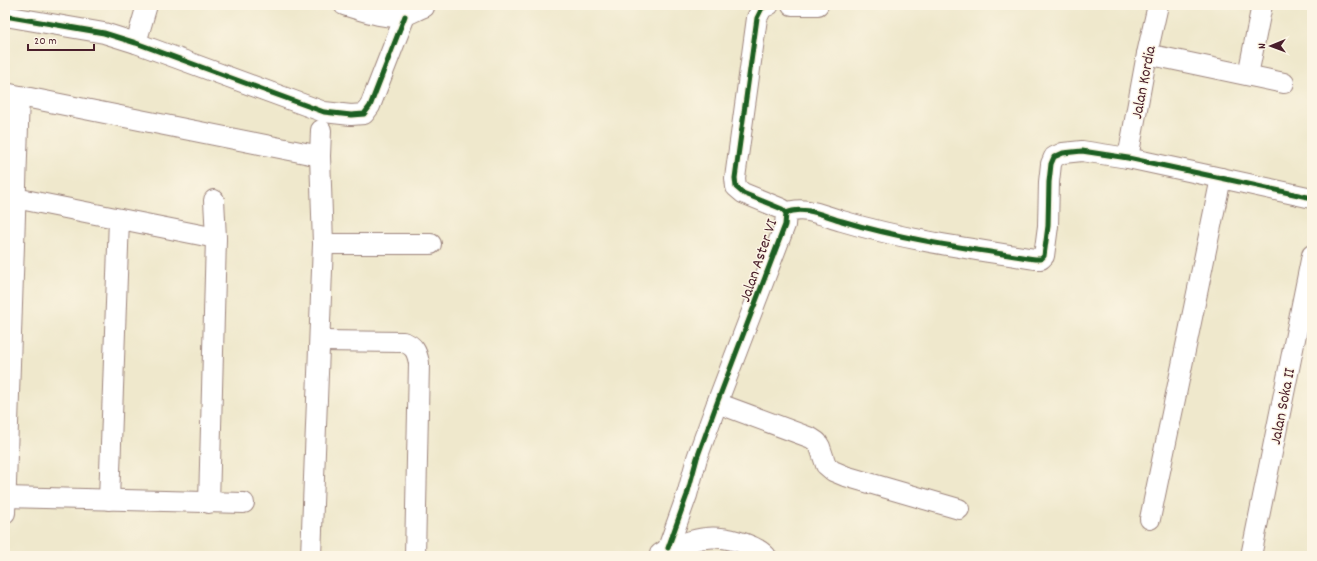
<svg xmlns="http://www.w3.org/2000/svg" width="1317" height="561" font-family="Dekko,sans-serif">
<rect width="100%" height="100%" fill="#fcf5e5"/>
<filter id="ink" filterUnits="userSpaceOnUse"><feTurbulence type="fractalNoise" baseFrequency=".025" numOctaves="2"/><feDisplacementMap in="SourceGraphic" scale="8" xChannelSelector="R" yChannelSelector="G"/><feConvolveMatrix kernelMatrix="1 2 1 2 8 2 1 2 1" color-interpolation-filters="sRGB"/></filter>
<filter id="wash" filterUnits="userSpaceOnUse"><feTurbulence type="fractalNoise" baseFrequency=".012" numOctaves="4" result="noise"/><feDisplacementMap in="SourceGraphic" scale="16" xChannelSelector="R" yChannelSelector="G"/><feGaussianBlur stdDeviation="0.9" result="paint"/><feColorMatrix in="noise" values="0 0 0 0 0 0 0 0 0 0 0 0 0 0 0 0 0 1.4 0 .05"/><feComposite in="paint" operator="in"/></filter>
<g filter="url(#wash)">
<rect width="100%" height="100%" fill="#efe8cc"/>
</g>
<g filter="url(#ink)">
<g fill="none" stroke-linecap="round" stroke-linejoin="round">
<!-- minor casing -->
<g stroke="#9c847c" stroke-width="22">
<g id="minor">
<path d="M 344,5 C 360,10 390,21 406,15 C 412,13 418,9 424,7 L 424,5"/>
<path d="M 792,5 L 818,5"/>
<path d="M 5,16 L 104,33 L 136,43 L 324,112 L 351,115 L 364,114 L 370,106 L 405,16"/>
<path d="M 136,43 L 147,5"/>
<path d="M 1147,54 L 1284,83"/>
<path d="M 1248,75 L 1262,5"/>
<path d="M 5,93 L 320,156"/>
<path d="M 1128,158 L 1147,54 L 1158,5"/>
<path d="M 5,196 L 216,238"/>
<path d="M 786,213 C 804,205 824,216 842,221 C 905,240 971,249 1035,259 L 1041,259 L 1044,256 L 1048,226 L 1049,182 L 1051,164 L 1054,157 L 1063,153 L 1082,151 L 1128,158 L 1221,178 L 1312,198"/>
<path d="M 323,244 L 431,244"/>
<path d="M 320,341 L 403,342 C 414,345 417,352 419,363 L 415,556"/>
<path d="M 717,403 L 811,438 L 817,442 L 820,447 L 826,465 L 833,471 L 845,476 L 959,509"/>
<path d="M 5,497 L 244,503"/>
<path d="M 109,500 L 119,219"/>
<path d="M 209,503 L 216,238 L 214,200"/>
<path d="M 5,513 L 19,96"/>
<path d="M 1150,519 L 1221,178"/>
<path d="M 668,548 L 687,495 L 697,458 L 717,403 L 785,225 L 786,213 L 782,209 L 743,193 L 736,187 L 735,178 L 757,18 L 762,8 L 769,5"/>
<path d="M 660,554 C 670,547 694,539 706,538 C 723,536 754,543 766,556"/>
<path d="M 311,556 L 323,244 L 320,156 L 321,130"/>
<path d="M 1251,556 L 1312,255"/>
</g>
</g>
<!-- minor -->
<use href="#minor" stroke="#fff" stroke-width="20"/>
<!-- cycleway casing -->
<g stroke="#fcf5e5" stroke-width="8">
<g id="cycleway">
<path d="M 5,16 L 104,33 L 136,43 L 324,112 L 351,115 L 364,114 L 370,106 L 405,16"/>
<path d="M 786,213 C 804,205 824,216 842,221 C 905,240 971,249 1035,259 L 1041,259 L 1044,256 L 1048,226 L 1049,182 L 1051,164 L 1054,157 L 1063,153 L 1082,151 L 1128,158 L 1221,178 L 1312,198"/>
<path d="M 668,548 L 687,495 L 697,458 L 717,403 L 785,225 L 786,213 L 782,209 L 743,193 L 736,187 L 735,178 L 757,18 L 762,8 L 769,5"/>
</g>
</g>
<!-- cycleway -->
<use href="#cycleway" stroke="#1b5e20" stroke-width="5"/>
</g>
</g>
<g text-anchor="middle" stroke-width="3" stroke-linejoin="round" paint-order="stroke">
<!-- street labels -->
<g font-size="16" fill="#4a1f2b" stroke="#fcf5e5">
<text transform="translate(1142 82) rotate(-79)" y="6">Jalan Kordia</text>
<text transform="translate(757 260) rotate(-71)" y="6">Jalan Aster VI</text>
<text transform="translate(1281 406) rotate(-79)" y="6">Jalan Soka II</text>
</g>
</g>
<!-- margin -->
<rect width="1317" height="561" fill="none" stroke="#fcf5e5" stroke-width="20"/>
<!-- north arrow -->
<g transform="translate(1271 46) rotate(269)" stroke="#fcf5e5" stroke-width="3" paint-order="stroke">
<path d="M0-3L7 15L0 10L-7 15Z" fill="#4a1f2b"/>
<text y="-6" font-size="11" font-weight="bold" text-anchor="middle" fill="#4a1f2b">N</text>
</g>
<!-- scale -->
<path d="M28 44v6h66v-6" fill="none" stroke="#4a1f2b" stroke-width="2"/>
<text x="34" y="44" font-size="12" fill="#4a1f2b" stroke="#fcf5e5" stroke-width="3" paint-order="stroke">20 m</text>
</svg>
